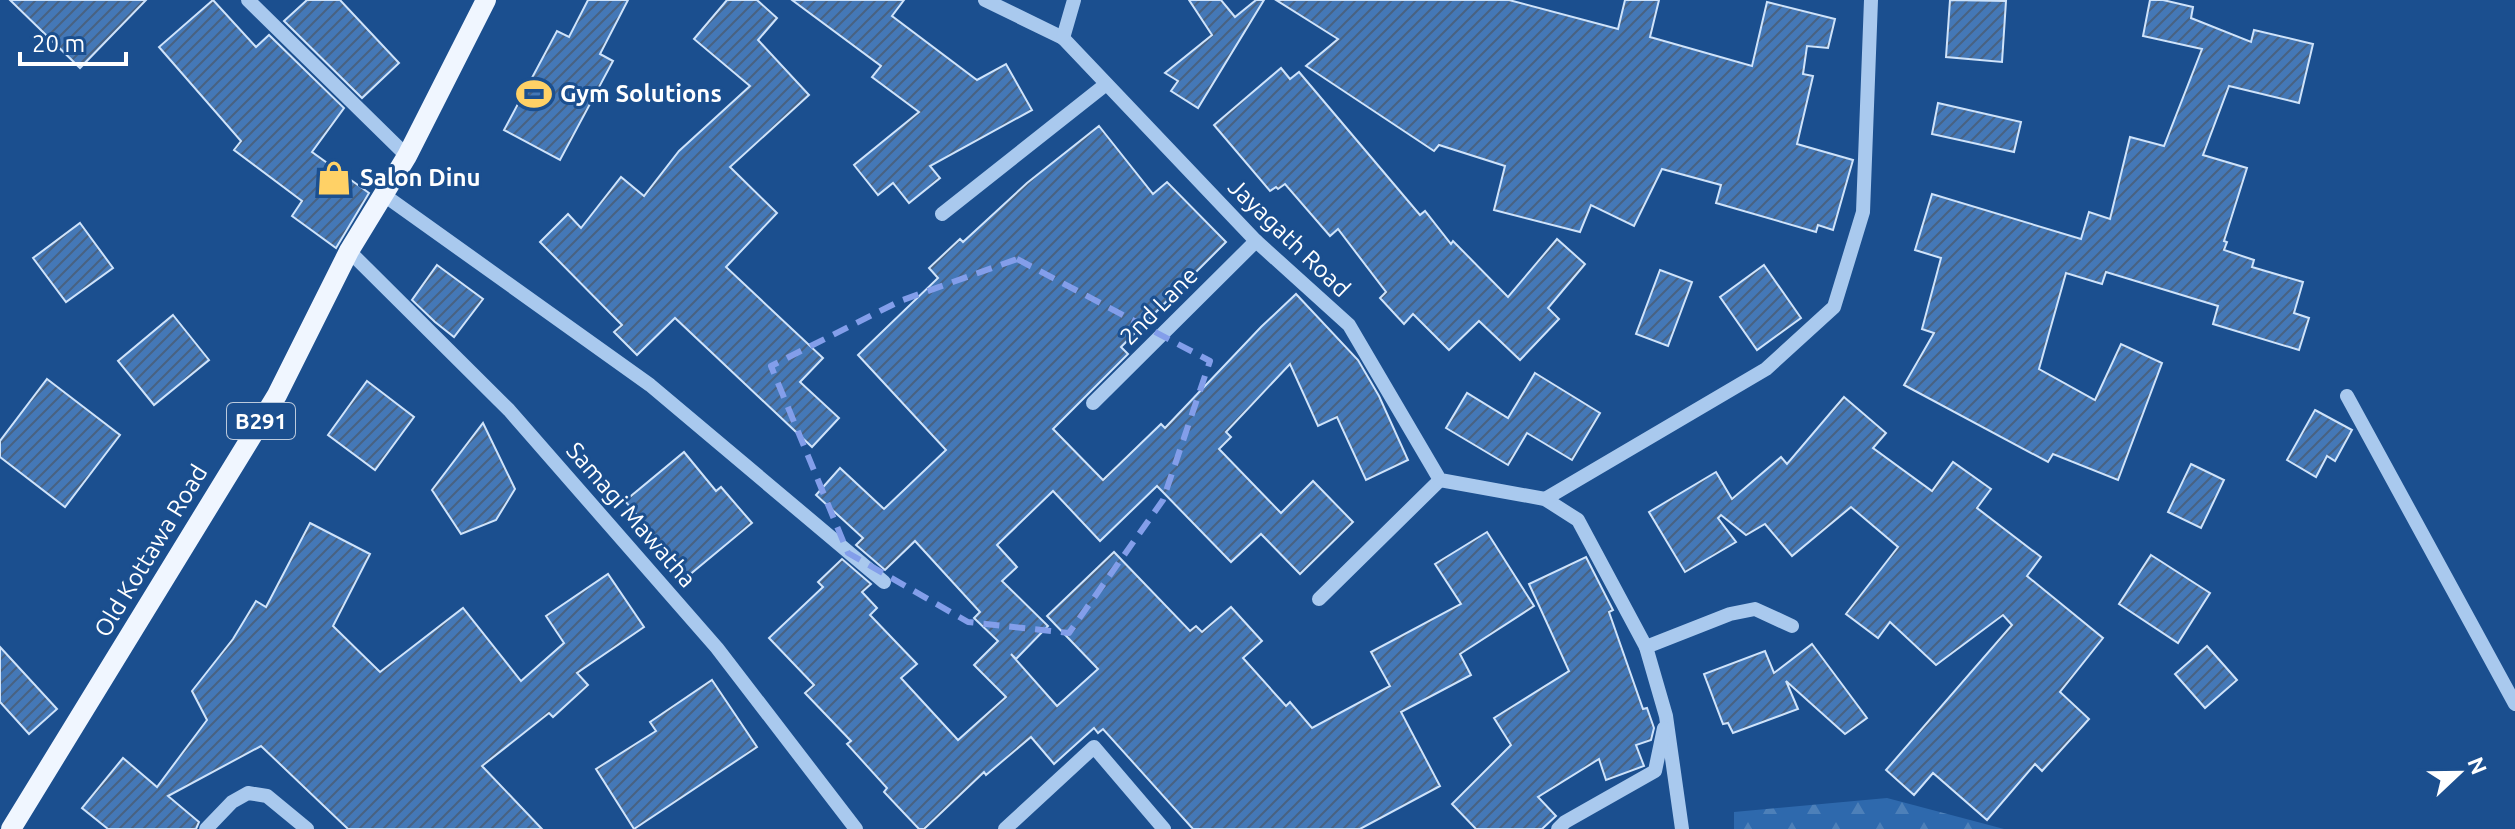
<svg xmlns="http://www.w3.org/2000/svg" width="2515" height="829" font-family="Ubuntu,sans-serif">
<defs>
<pattern id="forest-firs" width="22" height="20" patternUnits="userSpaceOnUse" patternTransform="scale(2)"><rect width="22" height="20" fill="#2e69ad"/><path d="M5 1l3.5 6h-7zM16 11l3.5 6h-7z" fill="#4d80b9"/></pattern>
<pattern id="building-hatch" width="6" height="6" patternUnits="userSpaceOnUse" patternTransform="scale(2)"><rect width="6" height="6" fill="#4478b7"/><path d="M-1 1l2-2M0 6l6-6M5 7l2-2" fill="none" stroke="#486282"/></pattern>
</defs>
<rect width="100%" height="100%" fill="#1b4f8f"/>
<!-- forest -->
<path fill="url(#forest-firs)" d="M 1887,798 L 2004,829 L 1734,829 L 1734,812 Z"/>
<!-- building -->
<g fill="url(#building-hatch)" stroke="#cfe3fa" stroke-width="2">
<path d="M 10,0 L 146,0 L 80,68 Z"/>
<path d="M 213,0 L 256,47 L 269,35 L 344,108 L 312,152 L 369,193 L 336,248 L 292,216 L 302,201 L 234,150 L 241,141 L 159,47 Z"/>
<path d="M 307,0 L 340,0 L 399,63 L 362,98 L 284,21 Z"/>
<path d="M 588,0 L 628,0 L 600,54 L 613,61 L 560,160 L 504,130 L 557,31 L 569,37 Z"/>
<path d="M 727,0 L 757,0 L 777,18 L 758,40 L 809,95 L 730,167 L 777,213 L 726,267 L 823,358 L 800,382 L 839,418 L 812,447 L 675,318 L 637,355 L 614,332 L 622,325 L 540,242 L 568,214 L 581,228 L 621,177 L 644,196 L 679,151 L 750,86 L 694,39 Z"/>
<path d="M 792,0 L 904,0 L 892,16 L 977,80 L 1006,64 L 1032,110 L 930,166 L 940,178 L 909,203 L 893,183 L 878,195 L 854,165 L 919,112 L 872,77 L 881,66 Z"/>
<path d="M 1189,0 L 1221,0 L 1235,17 L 1256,0 L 1264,0 L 1198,108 L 1171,91 L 1178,81 L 1165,73 L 1212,35 Z"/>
<path d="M 1276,0 L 1509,0 L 1618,29 L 1625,0 L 1659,0 L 1650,37 L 1752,66 L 1767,2 L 1835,19 L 1828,48 L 1807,46 L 1803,74 L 1813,76 L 1797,144 L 1853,160 L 1833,230 L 1818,225 L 1816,232 L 1716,203 L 1721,185 L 1662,169 L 1634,226 L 1591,205 L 1580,232 L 1494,210 L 1505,166 L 1439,145 L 1434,151 L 1306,66 L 1338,39 Z"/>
<path d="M 1950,0 L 2006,1 L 2002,62 L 1946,57 Z"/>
<path d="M 2150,0 L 2163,0 L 2193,7 L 2191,18 L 2251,42 L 2254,30 L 2313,44 L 2299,103 L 2229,86 L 2203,155 L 2247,168 L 2224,241 L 2227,242 L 2224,250 L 2254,260 L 2252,267 L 2303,282 L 2294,313 L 2309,318 L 2299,350 L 2213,324 L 2218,306 L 2106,272 L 2102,284 L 2066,273 L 2039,369 L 2095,400 L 2121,344 L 2162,363 L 2118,480 L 2053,454 L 2048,462 L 1904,385 L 1934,333 L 1922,329 L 1941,258 L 1915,250 L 1932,194 L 2081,239 L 2089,212 L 2110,219 L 2130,137 L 2164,146 L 2202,49 L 2143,36 Z"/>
<path d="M 1281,68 L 1290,79 L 1299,72 L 1420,215 L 1425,211 L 1451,244 L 1453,241 L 1508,297 L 1557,239 L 1585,264 L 1548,308 L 1559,319 L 1520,360 L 1479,321 L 1449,350 L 1413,314 L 1404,324 L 1380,298 L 1386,292 L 1338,229 L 1330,236 L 1285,184 L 1278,189 L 1276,187 L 1270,191 L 1214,125 Z"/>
<path d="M 1938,103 L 2021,122 L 2014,152 L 1932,134 Z"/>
<path d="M 1099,126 L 1153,194 L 1167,182 L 1226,242 L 1121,347 L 1128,354 L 1053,429 L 1103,480 L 1161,424 L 1165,428 L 1261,327 L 1296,294 L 1358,360 L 1379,396 L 1408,460 L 1366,480 L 1337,417 L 1318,426 L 1290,364 L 1226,432 L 1231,437 L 1219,449 L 1281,513 L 1313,481 L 1353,522 L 1300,574 L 1261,534 L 1231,562 L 1157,486 L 1100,541 L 1053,491 L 997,545 L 1017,567 L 1002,581 L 1048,626 L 1016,659 L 1011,654 L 1057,706 L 1098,669 L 1047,616 L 1114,552 L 1190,631 L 1196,626 L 1202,632 L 1231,607 L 1262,641 L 1243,658 L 1286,706 L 1290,702 L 1312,728 L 1390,686 L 1371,652 L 1461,604 L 1435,564 L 1487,532 L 1534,606 L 1460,654 L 1471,675 L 1401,712 L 1440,786 L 1360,829 L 1193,829 L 1103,729 L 1098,733 L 1094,728 L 1054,764 L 1031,737 L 986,775 L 984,772 L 924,829 L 919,829 L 884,792 L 887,788 L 847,744 L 851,741 L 805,693 L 814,685 L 769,638 L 823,587 L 818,582 L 842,559 L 871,584 L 862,592 L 877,608 L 870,615 L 917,664 L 901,678 L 958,740 L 1006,697 L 974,665 L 998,641 L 974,618 L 980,612 L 915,541 L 885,570 L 856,545 L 863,538 L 816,495 L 840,468 L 884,509 L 946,450 L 858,355 L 938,278 L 929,268 L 960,239 L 963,242 L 1027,183 Z"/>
<path d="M 80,223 L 113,268 L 66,302 L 33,258 Z"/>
<path d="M 437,265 L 483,299 L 454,337 L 435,322 L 412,300 Z"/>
<path d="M 1764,265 L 1801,318 L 1757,350 L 1720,297 Z"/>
<path d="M 1660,270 L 1692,282 L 1668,346 L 1636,334 Z"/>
<path d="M 173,315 L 209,360 L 154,405 L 118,361 Z"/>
<path d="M 1535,373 L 1600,413 L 1572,460 L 1527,433 L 1508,465 L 1446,428 L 1467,393 L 1508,418 Z"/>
<path d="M 47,379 L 120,435 L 65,507 L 0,457 L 0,441 Z"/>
<path d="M 367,381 L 414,417 L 375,470 L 328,435 Z"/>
<path d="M 1844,397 L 1886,433 L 1873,448 L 1932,491 L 1953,462 L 1991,489 L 1977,508 L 2041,557 L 2027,576 L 2103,638 L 2060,692 L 2089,719 L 2042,771 L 2035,764 L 1987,820 L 1933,773 L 1914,795 L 1886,770 L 2012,625 L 2003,615 L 1936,665 L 1890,622 L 1878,638 L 1846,614 L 1898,547 L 1851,507 L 1792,556 L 1765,524 L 1746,535 L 1721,515 L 1718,518 L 1736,542 L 1685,572 L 1649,512 L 1716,472 L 1732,499 L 1781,457 L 1787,464 Z"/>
<path d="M 2315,410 L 2352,430 L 2335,461 L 2327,456 L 2316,477 L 2287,460 Z"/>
<path d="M 483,423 L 515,489 L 496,520 L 461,534 L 432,490 Z"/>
<path d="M 684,452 L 716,491 L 721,487 L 752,523 L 688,576 L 625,501 Z"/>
<path d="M 2191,464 L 2224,480 L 2201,528 L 2168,512 Z"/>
<path d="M 310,523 L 370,554 L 333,626 L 380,672 L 463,608 L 521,681 L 564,643 L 546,616 L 608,574 L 644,627 L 577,673 L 588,685 L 553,717 L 549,713 L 482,766 L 542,829 L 348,829 L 261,746 L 168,796 L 199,822 L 196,829 L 108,829 L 82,808 L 123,758 L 157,787 L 207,720 L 192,691 L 233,639 L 256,601 L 266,607 Z"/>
<path d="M 2151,555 L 2210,593 L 2178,643 L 2119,604 Z"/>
<path d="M 1586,557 L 1613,610 L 1609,612 L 1643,709 L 1647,708 L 1654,728 L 1651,740 L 1636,745 L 1644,766 L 1606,780 L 1599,759 L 1538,797 L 1556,816 L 1542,829 L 1476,829 L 1452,804 L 1511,745 L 1494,718 L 1569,671 L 1529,584 Z"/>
<path d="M 1812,644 L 1867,718 L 1845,734 L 1786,681 L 1798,709 L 1733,733 L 1728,723 L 1723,724 L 1704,674 L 1765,651 L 1774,673 Z"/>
<path d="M 2207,646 L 2237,680 L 2205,708 L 2175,674 Z"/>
<path d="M 0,647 L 57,709 L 29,734 L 0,702 Z"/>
<path d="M 712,680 L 757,747 L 634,829 L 596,769 L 656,731 L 650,722 Z"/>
</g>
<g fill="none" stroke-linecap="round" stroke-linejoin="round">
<!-- minor -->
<g stroke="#a9c9ee" stroke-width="14">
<path d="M 248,0 L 407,156"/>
<path d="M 985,0 L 1063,38 L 1256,241 L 1349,325 L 1440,480 L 1545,499 L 1578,520 L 1646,647 L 1666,716 L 1682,829"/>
<path d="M 1063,38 L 1074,0"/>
<path d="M 384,195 L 650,385 L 884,582"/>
<path d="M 942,214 L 1105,85"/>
<path d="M 349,251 L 509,410 L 717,648 L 856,829"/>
<path d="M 2347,396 L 2515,704"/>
<path d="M 1093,403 L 1256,241"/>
<path d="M 1545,499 L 1766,369 L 1834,307 L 1863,212 L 1871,0"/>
<path d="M 1319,599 L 1440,480"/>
<path d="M 1646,647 L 1730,614 L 1755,609 L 1792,626"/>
<path d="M 206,829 L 232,802 L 248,793 L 267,796 L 307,829"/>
<path d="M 1005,829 L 1094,747 L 1164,829"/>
<path d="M 1558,829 L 1565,822 L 1655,771 L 1664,728"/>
</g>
<!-- major -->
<path stroke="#f0f6ff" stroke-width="20" d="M 11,829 L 277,395 L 349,251 L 407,156 L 486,0"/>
</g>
<!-- marked area -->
<path fill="none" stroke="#839eea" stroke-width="6" stroke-dasharray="16 10" stroke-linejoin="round" d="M 1017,259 L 1210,361 L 1163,500 L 1069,633 L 968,622 L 848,553 L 771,366 L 900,301 Z"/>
<!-- icons -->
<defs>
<g id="stadium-bare" transform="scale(2.76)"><path d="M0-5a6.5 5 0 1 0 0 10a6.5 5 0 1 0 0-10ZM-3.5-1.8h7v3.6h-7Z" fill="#ffd166" stroke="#1b4f8f" stroke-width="2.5" paint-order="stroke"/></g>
<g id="shop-bare" transform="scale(2.76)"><path d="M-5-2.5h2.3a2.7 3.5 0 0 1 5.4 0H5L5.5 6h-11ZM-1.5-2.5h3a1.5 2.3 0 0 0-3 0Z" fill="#ffd166" stroke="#1b4f8f" stroke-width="2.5" paint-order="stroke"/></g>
</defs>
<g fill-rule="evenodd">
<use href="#stadium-bare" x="534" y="94"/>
<use href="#shop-bare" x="334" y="178"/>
</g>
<g text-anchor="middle" stroke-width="6" stroke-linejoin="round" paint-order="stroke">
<!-- shield labels -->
<rect fill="#1b4f8f" stroke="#bbcadd" stroke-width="2" x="227" y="403" width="68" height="36" rx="6"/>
<g font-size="22" font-weight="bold" fill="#fff">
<text x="261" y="429">B291</text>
</g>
<!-- poi labels -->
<g font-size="24" font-weight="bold" fill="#fff" stroke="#1b4f8f" text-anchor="start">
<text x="560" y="102">Gym Solutions</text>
<text x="360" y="186">Salon Dinu</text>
</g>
<!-- street labels -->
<g font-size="24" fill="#fff" stroke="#1b4f8f">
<text transform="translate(1289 238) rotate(44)" y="8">Jayagath Road</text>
<text transform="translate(1159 306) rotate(-45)" y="8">2nd Lane</text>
<text transform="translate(631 515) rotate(49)" y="8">Samagi Mawatha</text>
<text transform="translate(151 551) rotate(-59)" y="8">Old Kottawa Road</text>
</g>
</g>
<!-- north arrow -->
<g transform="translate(2459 773) rotate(68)" stroke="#1b4f8f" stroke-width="6" paint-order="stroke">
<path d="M0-6L14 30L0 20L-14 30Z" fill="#ffffff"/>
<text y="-12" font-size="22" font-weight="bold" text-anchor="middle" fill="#ffffff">N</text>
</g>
<!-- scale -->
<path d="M20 52v12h106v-12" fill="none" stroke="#ffffff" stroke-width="4"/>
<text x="32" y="52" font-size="24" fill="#ffffff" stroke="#1b4f8f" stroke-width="6" paint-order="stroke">20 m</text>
</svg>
